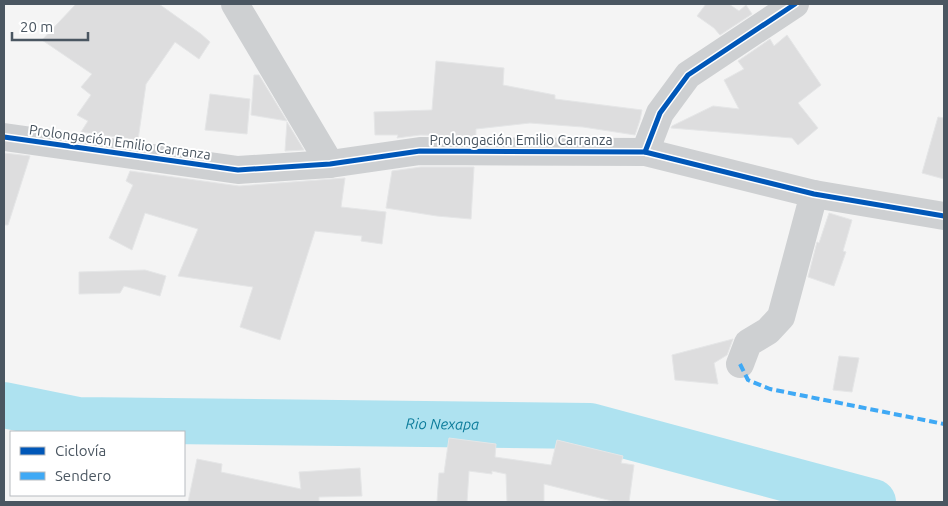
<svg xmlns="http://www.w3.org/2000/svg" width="948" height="506" font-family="Ubuntu,sans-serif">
<rect width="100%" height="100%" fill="#f4f4f4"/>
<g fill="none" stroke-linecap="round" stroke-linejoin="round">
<!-- river -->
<path stroke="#aee2f0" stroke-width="46" id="s1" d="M 4,405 L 78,420 L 590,426 L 873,502"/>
</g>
<!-- building -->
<g fill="#ddddde" stroke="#e5e6e7">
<path d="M 76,4 L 159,4 L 201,34 L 210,42 L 199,59 L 175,42 L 146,84 L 138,140 L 81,132 L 88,121 L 77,115 L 91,95 L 81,87 L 92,74 L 42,40 Z"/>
<path d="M 706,4 L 729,4 L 739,11 L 746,5 L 752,14 L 720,35 L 714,28 L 697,16 Z"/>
<path d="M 787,35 L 821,85 L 798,103 L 818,128 L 798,145 L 792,138 L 671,128 L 672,126 L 713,106 L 739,109 L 724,80 L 744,69 L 738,61 L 770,39 L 774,46 Z"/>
<path d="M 436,61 L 504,68 L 503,85 L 555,95 L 555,99 L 642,110 L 640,120 L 635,135 L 583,127 L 530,123 L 476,129 L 476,136 L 420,135 L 397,138 L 398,135 L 375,135 L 374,112 L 432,110 Z"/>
<path d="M 254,75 L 259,75 L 287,121 L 251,115 Z"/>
<path d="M 210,94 L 250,99 L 247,134 L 205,130 Z"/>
<path d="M 938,117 L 944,118 L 944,179 L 922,173 Z"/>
<path d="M 287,122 L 304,150 L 285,151 Z"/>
<path d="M 4,153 L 30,156 L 8,225 L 4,225 Z"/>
<path d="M 421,167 L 474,167 L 471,219 L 437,216 L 386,208 L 392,171 Z"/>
<path d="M 130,171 L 239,186 L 345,178 L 341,207 L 386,212 L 382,244 L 361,241 L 362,236 L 315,231 L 280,340 L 240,327 L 253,287 L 178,276 L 198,229 L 145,213 L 132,250 L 109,238 L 133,185 L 126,181 Z"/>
<path d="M 829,213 L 852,220 L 843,251 L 846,252 L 834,286 L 808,277 L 817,242 L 819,243 Z"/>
<path d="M 145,270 L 166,276 L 160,296 L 124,286 L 120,293 L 79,294 L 79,272 Z"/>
<path d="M 733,339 L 727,355 L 714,363 L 718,384 L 675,380 L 672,355 Z"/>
<path d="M 839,356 L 859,358 L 852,392 L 833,390 Z"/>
<path d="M 449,438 L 496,444 L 495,457 L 551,465 L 557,440 L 623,456 L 621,463 L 634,465 L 629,502 L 616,502 L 544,484 L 544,502 L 507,502 L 506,474 L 492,471 L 492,474 L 469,471 L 467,502 L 437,502 L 439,473 L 444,473 Z"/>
<path d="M 197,459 L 222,464 L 221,472 L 301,489 L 299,472 L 360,468 L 362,496 L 319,497 L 319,502 L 188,502 Z"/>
</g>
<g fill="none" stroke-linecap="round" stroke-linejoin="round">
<!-- minor -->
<g stroke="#ced0d2" stroke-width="28">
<path d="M 235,4 L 330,164"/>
<path d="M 4,137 L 238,170 L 330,164 L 420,151 L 645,152 L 814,194 L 944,216"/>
<path d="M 645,152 L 660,113 L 688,75 L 795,4"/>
<path d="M 740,364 L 748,343 L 768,331 L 781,317 L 814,194"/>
</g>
<!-- quiet -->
<path stroke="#3fa9f5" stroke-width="4" stroke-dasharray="8 4" stroke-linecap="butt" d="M 740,364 L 748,380 L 770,389 L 944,424"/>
<!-- cycleway casing -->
<g stroke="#fff" stroke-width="8">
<g id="cycleway">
<path d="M 4,137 L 238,170 L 330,164 L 420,151 L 645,152 L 814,194 L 944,216"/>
<path d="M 645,152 L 660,113 L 688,75 L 795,4"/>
</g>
</g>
<!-- cycleway -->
<use href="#cycleway" stroke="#0057b8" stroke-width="5"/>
</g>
<g text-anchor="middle" stroke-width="4" stroke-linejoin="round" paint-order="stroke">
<!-- street labels -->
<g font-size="14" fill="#4a5661" stroke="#fff">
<text x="521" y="145">Prolongación Emilio Carranza</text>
<text transform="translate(120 142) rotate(8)" y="5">Prolongación Emilio Carranza</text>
</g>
<!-- water labels -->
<g font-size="15" font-style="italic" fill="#0c7c9b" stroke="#fff">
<text dy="5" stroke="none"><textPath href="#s1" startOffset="440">Rio Nexapa</textPath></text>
</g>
</g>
<!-- border -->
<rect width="948" height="506" fill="none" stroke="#4a5661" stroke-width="10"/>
<!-- legend -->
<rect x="10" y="431" width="175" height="65" fill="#ffffff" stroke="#b7bbc0"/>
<rect x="20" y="447" width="25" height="8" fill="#0057b8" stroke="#b7bbc0"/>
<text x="55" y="456" font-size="15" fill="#4a5661">Ciclovía</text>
<rect x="20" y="472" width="25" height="8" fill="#3fa9f5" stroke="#b7bbc0"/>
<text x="55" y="481" font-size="15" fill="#4a5661">Sendero</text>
<!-- scale -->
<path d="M12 32v8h76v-8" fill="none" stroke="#4a5661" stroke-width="2.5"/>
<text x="20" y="32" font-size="15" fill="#4a5661" stroke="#ffffff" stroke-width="4" paint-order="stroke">20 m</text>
</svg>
